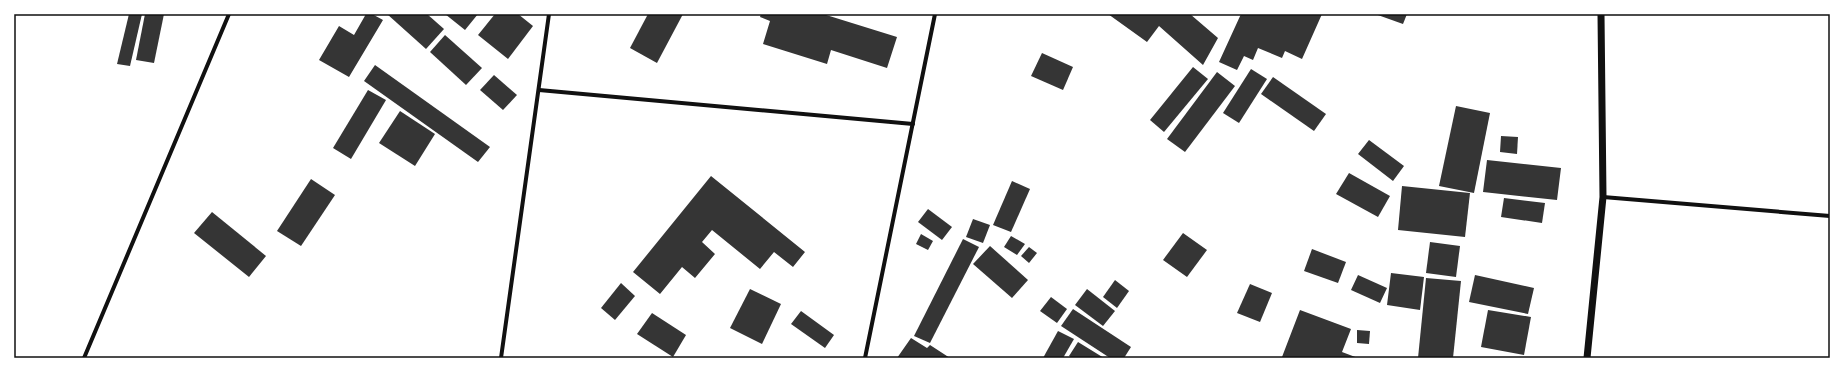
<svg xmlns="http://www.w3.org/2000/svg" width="1844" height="372" font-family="Poppins,sans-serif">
<rect width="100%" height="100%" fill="#fff"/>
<!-- building -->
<g fill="#353535">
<path d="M 129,14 L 142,14 L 130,66 L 117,64 Z"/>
<path d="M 145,14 L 164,14 L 154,63 L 136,60 Z"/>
<path d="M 366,14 L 372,14 L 383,20 L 349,77 L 319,60 L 339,26 L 354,35 Z"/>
<path d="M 387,14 L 427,14 L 444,29 L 426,49 Z"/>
<path d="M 445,14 L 478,14 L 465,30 Z"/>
<path d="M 495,14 L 518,14 L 533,26 L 508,59 L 478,35 Z"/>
<path d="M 648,14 L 683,14 L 657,63 L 630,48 Z"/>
<path d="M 761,14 L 823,14 L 897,37 L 887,68 L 831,50 L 827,64 L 763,44 L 770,21 L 760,17 Z"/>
<path d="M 1108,14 L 1190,14 L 1218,38 L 1203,65 L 1159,26 L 1147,42 Z"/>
<path d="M 1241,14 L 1322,14 L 1302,59 L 1285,51 L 1282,58 L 1258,48 L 1253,60 L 1244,56 L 1237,70 L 1219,62 Z"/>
<path d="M 1375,14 L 1407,14 L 1403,24 Z"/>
<path d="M 445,35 L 482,68 L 466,85 L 430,52 Z"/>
<path d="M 1042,53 L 1073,67 L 1063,90 L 1031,76 Z"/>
<path d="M 375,65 L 490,147 L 478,162 L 364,81 Z"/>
<path d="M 1193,67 L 1208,79 L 1164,132 L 1150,120 Z"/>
<path d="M 1251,69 L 1267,79 L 1239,123 L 1223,113 Z"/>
<path d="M 1217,72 L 1235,86 L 1185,152 L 1167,139 Z"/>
<path d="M 494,75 L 517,95 L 503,110 L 480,90 Z"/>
<path d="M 1273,77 L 1326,114 L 1314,131 L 1261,94 Z"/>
<path d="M 368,90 L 386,100 L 351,159 L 333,148 Z"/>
<path d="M 1456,106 L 1490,113 L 1474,193 L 1439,186 Z"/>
<path d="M 400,111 L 435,134 L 415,166 L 379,143 Z"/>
<path d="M 1501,136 L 1518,137 L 1517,154 L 1500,152 Z"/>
<path d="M 1369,140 L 1404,166 L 1393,181 L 1358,154 Z"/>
<path d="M 1487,160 L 1561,168 L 1557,200 L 1483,192 Z"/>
<path d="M 1349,173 L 1390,196 L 1378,217 L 1336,194 Z"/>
<path d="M 711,176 L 805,252 L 793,267 L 774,252 L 760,269 L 712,230 L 702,242 L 715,254 L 695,278 L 682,267 L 660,294 L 633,272 Z"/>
<path d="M 311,179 L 335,195 L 301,246 L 277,231 Z"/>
<path d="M 1012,181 L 1030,189 L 1011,232 L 993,225 Z"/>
<path d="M 1402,186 L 1470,193 L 1465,237 L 1398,230 Z"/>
<path d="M 1504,198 L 1545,203 L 1542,223 L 1501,217 Z"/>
<path d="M 928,209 L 952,227 L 942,240 L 918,222 Z"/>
<path d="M 212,212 L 266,256 L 249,277 L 194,233 Z"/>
<path d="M 973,219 L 990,225 L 983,243 L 966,237 Z"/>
<path d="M 1183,233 L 1207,250 L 1187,277 L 1163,260 Z"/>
<path d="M 921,234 L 933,241 L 928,250 L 916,244 Z"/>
<path d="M 1011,236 L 1025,244 L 1017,255 L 1004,247 Z"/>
<path d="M 963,239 L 979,247 L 930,343 L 914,336 Z"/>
<path d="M 1430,242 L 1460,246 L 1456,277 L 1426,273 Z"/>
<path d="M 990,246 L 1028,280 L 1012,298 L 973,264 Z"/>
<path d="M 1029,247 L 1037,253 L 1029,263 L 1021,256 Z"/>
<path d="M 1312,249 L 1346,262 L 1338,283 L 1304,271 Z"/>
<path d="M 1391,273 L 1424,277 L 1420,310 L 1387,305 Z"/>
<path d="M 1358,275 L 1387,288 L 1380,303 L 1351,290 Z"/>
<path d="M 1475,275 L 1534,288 L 1528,314 L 1469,302 Z"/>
<path d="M 1426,278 L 1461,281 L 1453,358 L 1418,358 Z"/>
<path d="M 1115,280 L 1129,291 L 1117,308 L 1103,297 Z"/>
<path d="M 621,283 L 635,296 L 615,320 L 601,308 Z"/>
<path d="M 1250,284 L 1272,293 L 1260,322 L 1237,313 Z"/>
<path d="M 750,289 L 781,304 L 762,344 L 730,328 Z"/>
<path d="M 1087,289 L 1115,311 L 1103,326 L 1075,305 Z"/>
<path d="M 1051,297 L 1067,309 L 1057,323 L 1040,311 Z"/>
<path d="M 1073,309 L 1131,347 L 1124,358 L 1110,358 L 1061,326 Z"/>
<path d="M 1300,310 L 1351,329 L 1342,352 L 1358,358 L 1282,357 Z"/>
<path d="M 1488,310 L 1531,317 L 1524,355 L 1481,347 Z"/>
<path d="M 801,311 L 834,335 L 825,348 L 791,324 Z"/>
<path d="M 652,313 L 686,335 L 673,357 L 637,334 Z"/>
<path d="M 1357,330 L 1370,331 L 1369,344 L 1357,343 Z"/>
<path d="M 1058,331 L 1074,339 L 1063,358 L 1043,358 Z"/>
<path d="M 911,338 L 927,348 L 930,345 L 950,358 L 897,358 Z"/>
<path d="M 1078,342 L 1104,358 L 1072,358 L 1069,356 Z"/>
</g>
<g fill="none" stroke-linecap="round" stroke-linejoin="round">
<!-- minor -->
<g stroke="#111" stroke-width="4">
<path d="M 539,90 L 913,124"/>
<path d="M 1603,197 L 1830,216"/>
<path d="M 84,358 L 229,14"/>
<path d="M 501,358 L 549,14"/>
<path d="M 865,358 L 935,14"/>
</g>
<!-- tertiary -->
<path stroke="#111" stroke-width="7" d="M 1587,358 L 1603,197 L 1601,14"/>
</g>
<!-- border -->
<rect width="1844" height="372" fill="none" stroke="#ffffff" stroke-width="30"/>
<rect x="15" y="15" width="1814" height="342" fill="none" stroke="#111" stroke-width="1.5"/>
</svg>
